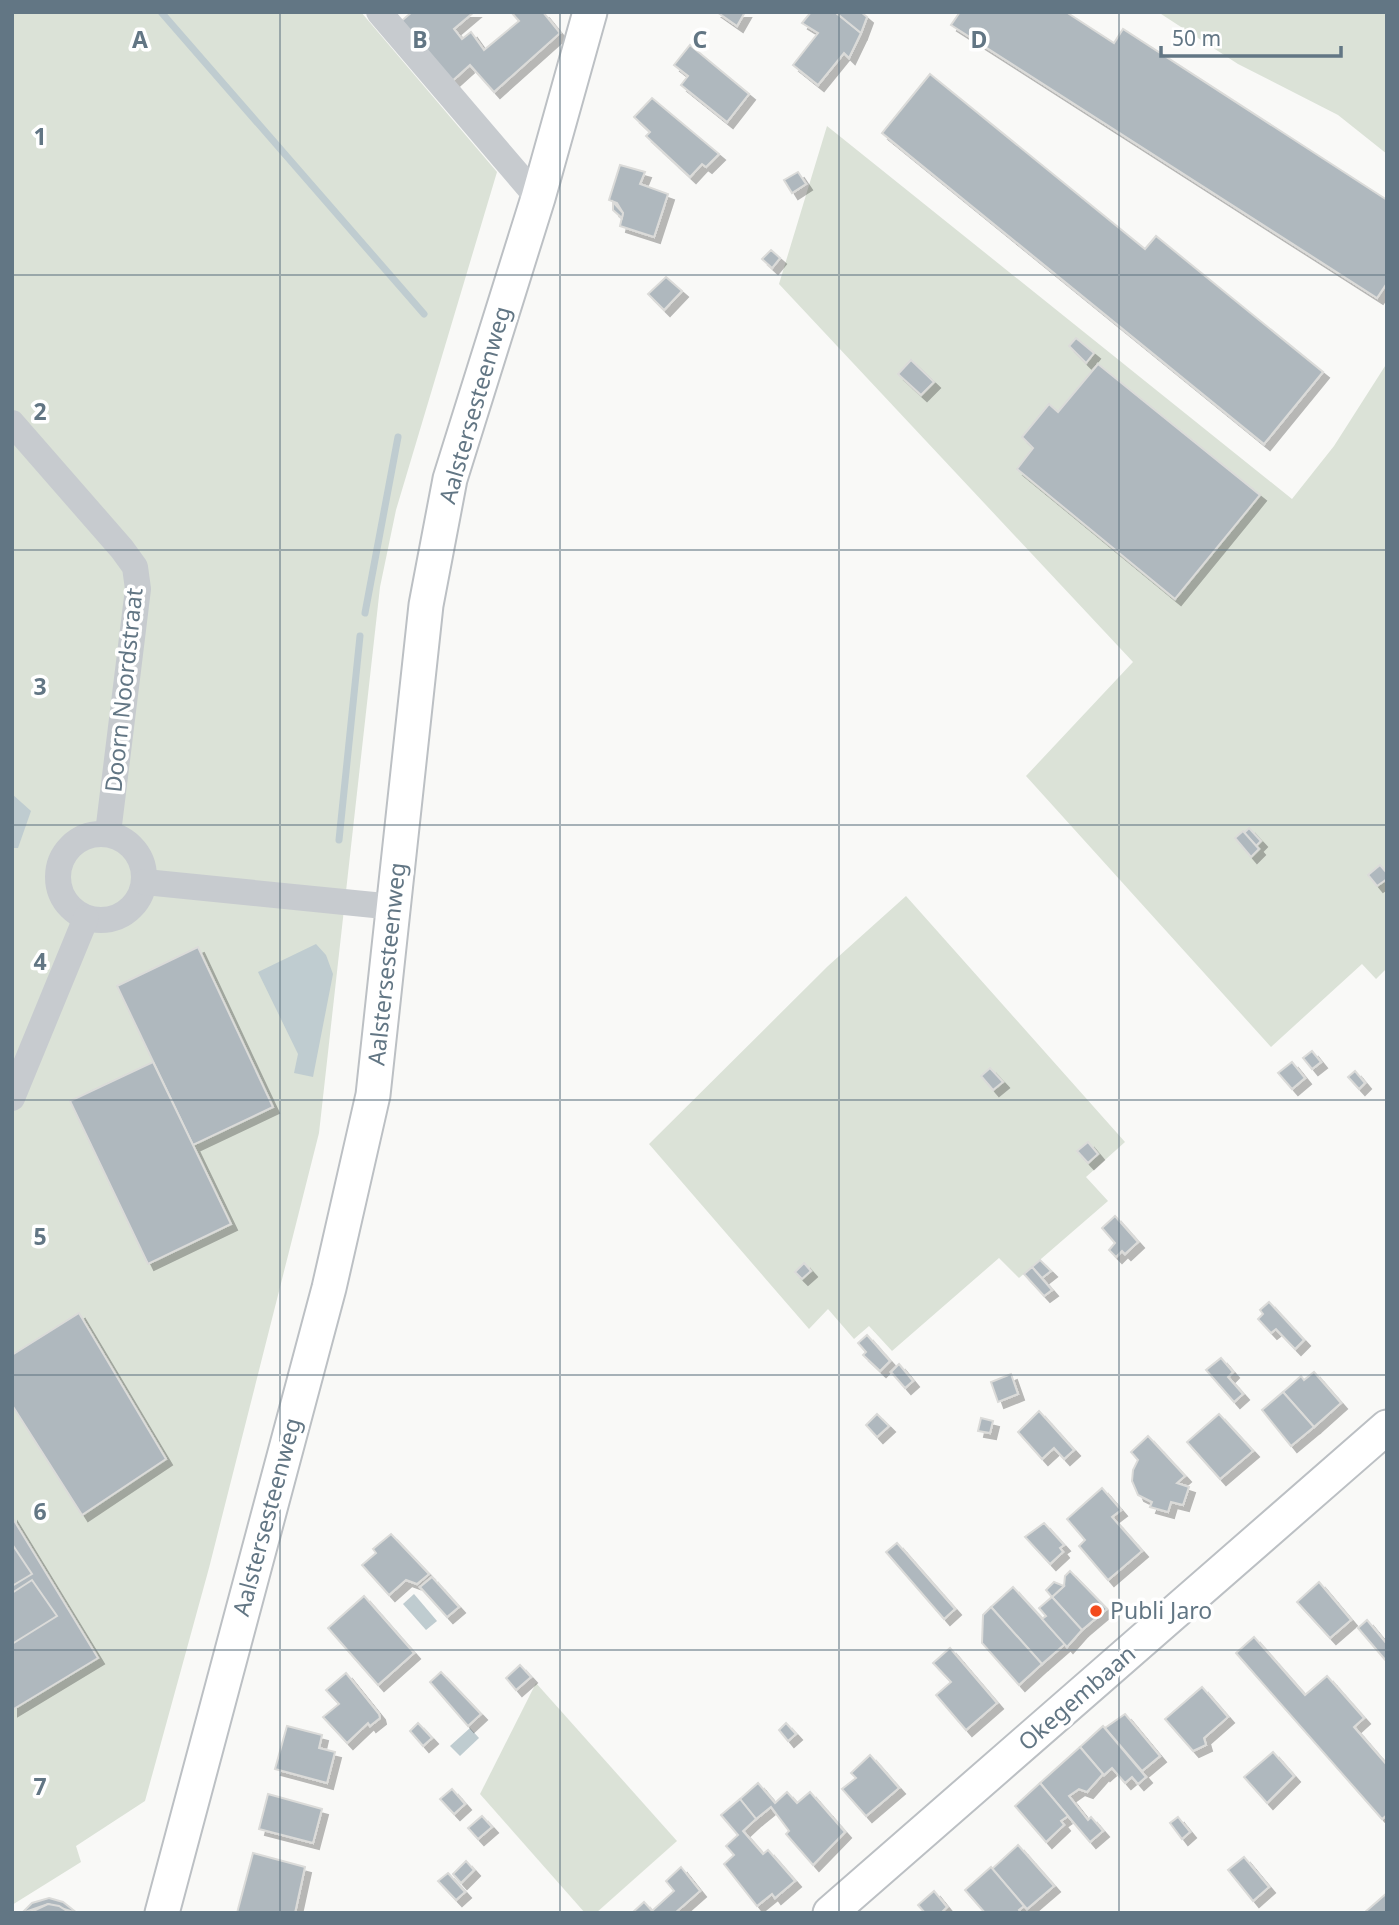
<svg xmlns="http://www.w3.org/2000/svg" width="1399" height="1925" font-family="'Noto Sans',sans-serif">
<defs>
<filter id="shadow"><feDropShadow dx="6" dy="6" stdDeviation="0" flood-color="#0004"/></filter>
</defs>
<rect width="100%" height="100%" fill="#f9f9f7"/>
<!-- green -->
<g fill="#dbe2d7">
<path d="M 12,12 L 361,12 L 497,172 L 396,510 L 380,587 L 319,1133 L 209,1568 L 145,1801 L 76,1846 L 81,1862 L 12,1905 Z"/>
<path d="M 1158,12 L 1387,12 L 1387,154 L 1338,115 L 1238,64 Z"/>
<path d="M 827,126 L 1292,499 L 1334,446 L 1387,363 L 1387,968 L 1376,979 L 1362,964 L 1271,1047 L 1026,776 L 1133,662 L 779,284 Z"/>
<path d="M 906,896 L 1125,1142 L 1086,1177 L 1108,1201 L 1019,1278 L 999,1258 L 892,1351 L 869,1326 L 854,1339 L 828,1309 L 809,1329 L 649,1144 L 828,966 Z"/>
<path d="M 536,1683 L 677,1841 L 596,1913 L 585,1913 L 480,1794 Z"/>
</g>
<!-- water -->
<g fill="#bfccd0">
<path d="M 12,794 L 31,811 L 18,848 L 12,848 Z"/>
<path d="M 316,944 L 326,955 L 333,974 L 313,1077 L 294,1073 L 298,1054 L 258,972 Z"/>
<path d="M 414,1594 L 437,1621 L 426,1630 L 403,1604 Z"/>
<path d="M 470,1728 L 479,1738 L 460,1756 L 450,1746 Z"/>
</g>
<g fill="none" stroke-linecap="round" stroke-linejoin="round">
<!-- stream -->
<g stroke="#bfccd0" stroke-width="7">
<path d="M 161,12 L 424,314"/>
<path d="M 365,613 L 398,437"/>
<path d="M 339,840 L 360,636"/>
</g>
</g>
<!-- building -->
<g fill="#afb8be" stroke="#dbdbd9" stroke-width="2" filter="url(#shadow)">
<path d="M 412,12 L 474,12 L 454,29 L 462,39 L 471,32 L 484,50 L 519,21 L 511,12 L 543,12 L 560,33 L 494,92 L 470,65 L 450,83 L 399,23 Z"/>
<path d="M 717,12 L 745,12 L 737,26 Z"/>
<path d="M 811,12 L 835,12 L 861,33 L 849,58 L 844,53 L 818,85 L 793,65 L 818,33 L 802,23 Z"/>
<path d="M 835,12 L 861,12 L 867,17 L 861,33 Z"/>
<path d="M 960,12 L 1066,12 L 1114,43 L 1123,29 L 1387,200 L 1387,283 L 1377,298 L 951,25 Z"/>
<path d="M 690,45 L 749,94 L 727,122 L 681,85 L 688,76 L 674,65 Z"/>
<path d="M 930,74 L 1145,249 L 1156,236 L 1323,372 L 1264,444 L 882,133 Z"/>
<path d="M 652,98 L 719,154 L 706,167 L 702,164 L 690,177 L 646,136 L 650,132 L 634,117 Z"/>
<path d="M 620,165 L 645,172 L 640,184 L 668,194 L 654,237 L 620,226 L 623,213 L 617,203 L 609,200 Z"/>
<path d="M 798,172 L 806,184 L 792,193 L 784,180 Z"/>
<path d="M 613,202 L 623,213 L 622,218 L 613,210 Z"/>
<path d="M 771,250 L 780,258 L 772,268 L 762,259 Z"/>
<path d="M 666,277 L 682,291 L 664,310 L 648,294 Z"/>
<path d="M 1076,338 L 1094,353 L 1086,363 L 1069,346 Z"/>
<path d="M 911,360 L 934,382 L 921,395 L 898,374 Z"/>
<path d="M 1098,364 L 1260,495 L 1175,599 L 1017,469 L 1033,448 L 1022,437 L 1049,404 L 1058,412 Z"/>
<path d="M 1249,828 L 1261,841 L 1256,846 L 1244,833 Z"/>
<path d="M 1243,831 L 1259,849 L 1251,857 L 1235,838 Z"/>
<path d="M 1380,865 L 1387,873 L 1387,879 L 1377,886 L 1368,875 Z"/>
<path d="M 198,947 L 273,1107 L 193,1145 L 117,986 Z"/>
<path d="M 1312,1051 L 1321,1062 L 1312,1069 L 1303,1058 Z"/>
<path d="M 153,1062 L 231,1224 L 148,1264 L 70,1101 Z"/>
<path d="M 1292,1062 L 1305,1078 L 1292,1089 L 1278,1073 Z"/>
<path d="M 990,1068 L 1003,1082 L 993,1090 L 981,1076 Z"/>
<path d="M 1355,1071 L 1365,1083 L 1359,1089 L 1348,1077 Z"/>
<path d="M 1088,1142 L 1098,1154 L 1088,1163 L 1077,1151 Z"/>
<path d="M 1115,1216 L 1138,1242 L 1125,1254 L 1122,1251 L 1116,1257 L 1109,1250 L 1115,1243 L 1102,1228 Z"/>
<path d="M 1040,1260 L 1051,1271 L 1042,1278 L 1032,1267 Z"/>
<path d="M 804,1263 L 811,1271 L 802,1279 L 795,1272 Z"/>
<path d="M 1032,1267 L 1052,1290 L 1044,1296 L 1024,1274 Z"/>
<path d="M 1269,1302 L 1304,1340 L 1295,1349 L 1276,1329 L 1271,1333 L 1258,1319 L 1263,1314 L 1260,1310 Z"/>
<path d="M 79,1313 L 166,1459 L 82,1515 L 12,1405 L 12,1355 Z"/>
<path d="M 867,1335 L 890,1361 L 880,1371 L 863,1355 L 866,1352 L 858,1343 Z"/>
<path d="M 1221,1358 L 1233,1372 L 1228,1377 L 1243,1394 L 1234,1402 L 1206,1370 Z"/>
<path d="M 899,1364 L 913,1381 L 905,1388 L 891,1372 Z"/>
<path d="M 1314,1372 L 1341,1403 L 1314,1427 L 1283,1392 L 1301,1376 L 1304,1380 Z"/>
<path d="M 1011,1374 L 1018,1394 L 998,1402 L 991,1382 Z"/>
<path d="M 1283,1392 L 1314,1427 L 1291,1446 L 1262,1410 Z"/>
<path d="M 1039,1411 L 1074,1450 L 1064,1459 L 1054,1448 L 1042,1459 L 1018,1432 Z"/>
<path d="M 877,1414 L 889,1426 L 877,1437 L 866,1425 Z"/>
<path d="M 1219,1414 L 1253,1451 L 1220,1479 L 1187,1442 Z"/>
<path d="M 981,1418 L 993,1421 L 990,1433 L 978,1431 Z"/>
<path d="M 1148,1436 L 1185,1476 L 1177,1483 L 1189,1487 L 1183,1505 L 1171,1502 L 1168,1512 L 1150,1507 L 1152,1502 L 1138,1495 L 1132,1481 L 1133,1470 L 1138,1460 L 1131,1452 Z"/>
<path d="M 1102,1488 L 1121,1510 L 1112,1517 L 1142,1551 L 1108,1580 L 1079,1546 L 1085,1540 L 1067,1519 Z"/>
<path d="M 12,1517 L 98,1658 L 12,1710 Z"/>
<path d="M 1044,1523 L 1064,1545 L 1060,1548 L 1063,1552 L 1050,1564 L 1025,1537 Z"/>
<path d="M 391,1534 L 429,1574 L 417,1584 L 406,1580 L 389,1595 L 362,1565 L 376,1553 L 373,1549 Z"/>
<path d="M 897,1543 L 955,1609 L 944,1619 L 886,1552 Z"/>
<path d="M 12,1544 L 32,1574 L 12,1586 Z"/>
<path d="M 1070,1571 L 1107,1609 L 1082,1630 L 1052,1597 L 1064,1586 L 1065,1576 Z"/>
<path d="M 432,1577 L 459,1607 L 447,1617 L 420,1587 Z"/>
<path d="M 32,1580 L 57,1616 L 12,1644 L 12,1593 Z"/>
<path d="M 1054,1582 L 1064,1586 L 1052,1597 L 1046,1590 Z"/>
<path d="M 1319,1582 L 1351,1620 L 1330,1638 L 1297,1602 Z"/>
<path d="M 1013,1587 L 1065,1644 L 1042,1664 L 991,1607 Z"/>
<path d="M 364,1596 L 414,1653 L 378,1685 L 328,1628 Z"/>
<path d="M 1052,1597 L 1082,1630 L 1067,1647 L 1042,1619 L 1046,1616 L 1039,1608 Z"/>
<path d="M 991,1607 L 1042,1664 L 1019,1685 L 982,1643 L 983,1615 Z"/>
<path d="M 1367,1620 L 1387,1644 L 1387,1662 L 1358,1628 Z"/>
<path d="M 1254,1637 L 1305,1695 L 1327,1676 L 1364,1718 L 1354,1727 L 1387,1765 L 1387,1815 L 1382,1819 L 1236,1653 Z"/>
<path d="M 950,1648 L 997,1703 L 966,1730 L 936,1695 L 951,1682 L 933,1663 Z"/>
<path d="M 520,1665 L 531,1677 L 516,1690 L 506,1678 Z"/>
<path d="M 441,1672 L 481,1714 L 468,1726 L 430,1682 Z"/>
<path d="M 346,1673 L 379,1714 L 380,1718 L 370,1726 L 368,1723 L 347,1743 L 323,1717 L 339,1704 L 326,1690 Z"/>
<path d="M 1202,1687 L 1228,1717 L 1204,1738 L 1206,1745 L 1193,1751 L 1165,1719 Z"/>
<path d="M 1125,1714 L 1160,1756 L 1142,1771 L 1105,1728 Z"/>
<path d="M 418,1723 L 432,1738 L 423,1746 L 410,1731 Z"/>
<path d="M 786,1723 L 796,1734 L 788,1741 L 779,1730 Z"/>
<path d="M 287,1726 L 322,1735 L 319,1748 L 335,1752 L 327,1783 L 275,1769 Z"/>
<path d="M 1103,1726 L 1146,1777 L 1138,1784 L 1132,1777 L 1125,1783 L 1112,1768 L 1104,1775 L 1080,1747 Z"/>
<path d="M 1080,1747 L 1103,1774 L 1087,1792 L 1079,1789 L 1069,1796 L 1088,1820 L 1091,1817 L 1103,1831 L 1090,1842 L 1040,1783 Z"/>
<path d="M 1273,1752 L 1294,1776 L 1267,1803 L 1244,1777 Z"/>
<path d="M 870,1755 L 899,1788 L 866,1816 L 842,1789 L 856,1778 L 851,1773 Z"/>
<path d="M 758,1783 L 775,1803 L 787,1792 L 797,1803 L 810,1792 L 845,1832 L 813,1865 L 786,1834 L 789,1831 L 771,1807 L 756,1819 L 740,1799 Z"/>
<path d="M 1040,1783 L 1068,1816 L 1061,1821 L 1064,1825 L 1046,1842 L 1015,1806 Z"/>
<path d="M 452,1789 L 465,1804 L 454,1814 L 440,1799 Z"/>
<path d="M 268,1794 L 322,1809 L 313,1843 L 259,1829 Z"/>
<path d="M 740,1799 L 756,1819 L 743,1831 L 763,1854 L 768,1850 L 795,1881 L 775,1898 L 772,1894 L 757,1906 L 724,1864 L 734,1855 L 726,1846 L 738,1835 L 721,1815 Z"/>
<path d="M 482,1816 L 492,1827 L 478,1839 L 468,1828 Z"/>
<path d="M 1178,1817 L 1190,1832 L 1182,1839 L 1170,1823 Z"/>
<path d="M 1018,1845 L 1054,1886 L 1027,1909 L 992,1869 Z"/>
<path d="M 253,1853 L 305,1867 L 295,1913 L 237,1913 Z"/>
<path d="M 1244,1857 L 1269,1887 L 1253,1901 L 1228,1870 Z"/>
<path d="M 466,1861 L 474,1870 L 461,1883 L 453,1874 Z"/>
<path d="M 681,1867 L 700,1891 L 675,1913 L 654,1913 L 652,1911 L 674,1891 L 666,1881 Z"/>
<path d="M 991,1867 L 1024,1906 L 1019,1910 L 1021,1913 L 985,1913 L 965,1890 Z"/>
<path d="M 448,1873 L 465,1892 L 456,1900 L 438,1881 Z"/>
<path d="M 934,1891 L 947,1907 L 941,1913 L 925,1913 L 918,1905 Z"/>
<path d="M 1387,1893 L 1387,1913 L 1364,1913 Z"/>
<path d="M 49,1898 L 63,1902 L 77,1913 L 48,1904 L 22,1913 L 32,1903 Z"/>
<path d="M 644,1902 L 654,1913 L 632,1913 Z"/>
<path d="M 48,1904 L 59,1906 L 70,1913 L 29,1913 Z"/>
</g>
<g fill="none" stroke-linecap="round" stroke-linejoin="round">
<!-- major casing -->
<g stroke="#bcc0c4" stroke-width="37">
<g id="major">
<path d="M 162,1913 L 329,1288 L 373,1095 L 426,605 L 450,479 L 538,198 L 590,12"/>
<path d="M 830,1913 L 1387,1427"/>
</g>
</g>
<!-- minor -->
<g stroke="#c7cbcf" stroke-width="26">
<path d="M 379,12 L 538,198"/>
<path d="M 12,423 L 122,549 L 135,567 L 138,589 L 108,833"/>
<circle cx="101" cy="877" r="43"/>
<path d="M 145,882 L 394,907"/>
<path d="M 12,1098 L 86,918"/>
</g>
<!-- major -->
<use href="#major" stroke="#fff" stroke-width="33"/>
</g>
<!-- grid -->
<path fill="none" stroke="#627684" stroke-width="2" stroke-opacity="0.55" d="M 280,12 L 280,1913M 560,12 L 560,1913M 839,12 L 839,1913M 1119,12 L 1119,1913M 12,275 L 1387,275M 12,550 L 1387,550M 12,825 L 1387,825M 12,1100 L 1387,1100M 12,1375 L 1387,1375M 12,1650 L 1387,1650"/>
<!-- markers -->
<circle fill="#f34b1d" stroke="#fff" stroke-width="2.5" cx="1096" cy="1611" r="7"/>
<g text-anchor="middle" stroke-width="7" stroke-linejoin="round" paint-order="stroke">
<!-- street labels -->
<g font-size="23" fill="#627684" stroke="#fff">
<text transform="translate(475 405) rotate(-74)" y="8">Aalstersesteenweg</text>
<text transform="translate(124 690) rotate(-84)" y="8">Doorn Noordstraat</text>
<text transform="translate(387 964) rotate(-84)" y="8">Aalstersesteenweg</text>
<text transform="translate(267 1517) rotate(-75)" y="8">Aalstersesteenweg</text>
<text transform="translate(1077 1698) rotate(-41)" y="8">Okegembaan</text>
</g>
<!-- poi labels -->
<g font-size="23" fill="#627684" stroke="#fff" text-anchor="start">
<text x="1110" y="1619">Publi Jaro</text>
</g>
</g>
<g font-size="23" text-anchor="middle" font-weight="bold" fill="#627684" stroke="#fff" stroke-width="7" stroke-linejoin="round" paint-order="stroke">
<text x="140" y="48">A</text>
<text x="420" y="48">B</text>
<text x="700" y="48">C</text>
<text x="979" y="48">D</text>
<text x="40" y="145">1</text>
<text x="40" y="420">2</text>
<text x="40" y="695">3</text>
<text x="40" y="970">4</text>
<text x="40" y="1245">5</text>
<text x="40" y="1520">6</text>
<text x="40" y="1795">7</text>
</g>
<!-- border -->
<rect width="1399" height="1925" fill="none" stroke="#627684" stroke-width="28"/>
<!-- scale -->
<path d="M1161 46v10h180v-10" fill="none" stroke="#627684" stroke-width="3.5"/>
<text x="1172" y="46" font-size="21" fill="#627684" stroke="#ffffff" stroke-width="5" paint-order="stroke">50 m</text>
</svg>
